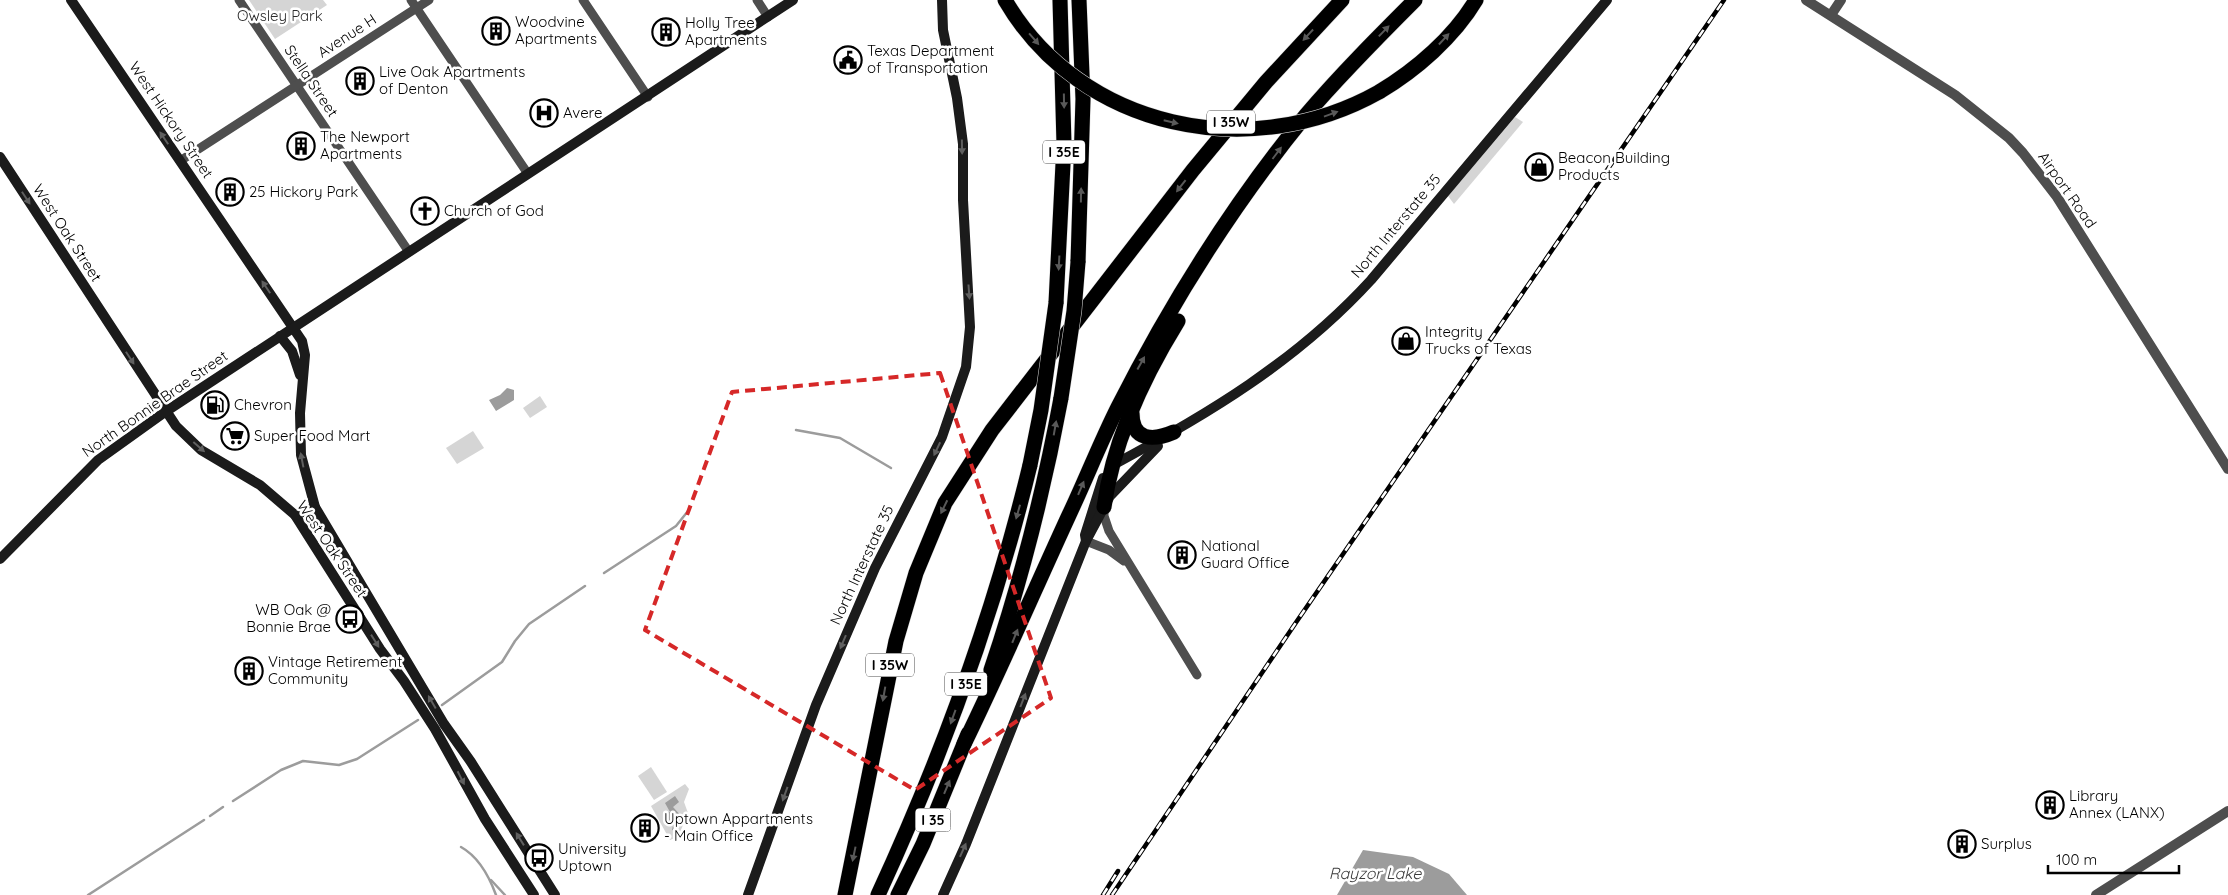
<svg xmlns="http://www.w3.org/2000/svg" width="2228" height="895" font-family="Quicksand,sans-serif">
<rect width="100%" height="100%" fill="#fff"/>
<!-- green -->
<g fill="#d5d5d5">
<path d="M 249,0 L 323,0 L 327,5 L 275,39 Z"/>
<path d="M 1515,117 L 1523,122 L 1454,204 L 1448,196 Z"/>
<path d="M 540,396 L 547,407 L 530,418 L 523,408 Z"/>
<path d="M 473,431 L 484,448 L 457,464 L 446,448 Z"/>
<path d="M 651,767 L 667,792 L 654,800 L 638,776 Z"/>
<path d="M 685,784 L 689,789 L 684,802 L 688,813 L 678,837 L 670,840 L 651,806 Z"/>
</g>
<!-- water -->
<g fill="#9c9c9c">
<path d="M 507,388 L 514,390 L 514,400 L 496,411 L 489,400 L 500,395 Z"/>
<path d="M 675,796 L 679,802 L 673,807 L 683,818 L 676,831 L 672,830 L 674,821 L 669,825 L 667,821 L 669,819 L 663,817 L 663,814 L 670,812 L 665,803 Z"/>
<path d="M 1363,850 L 1413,857 L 1449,874 L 1467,895 L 1337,895 Z"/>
</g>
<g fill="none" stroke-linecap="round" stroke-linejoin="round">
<!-- stream -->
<g stroke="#9c9c9c" stroke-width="2.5">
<path d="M 796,430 L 840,438 L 891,468"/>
<path d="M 604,573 L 676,526 L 688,511"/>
<path d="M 442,705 L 502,662 L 515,641 L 529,624 L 585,586"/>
<path d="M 233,801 L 281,770 L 303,761 L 339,765 L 357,759 L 418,720"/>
<path d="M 210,816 L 223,807"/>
<path d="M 461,847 C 479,857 489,876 496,895"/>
<path d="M 491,880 L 505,895"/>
<path d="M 88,895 L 204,820"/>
</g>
<!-- motorway casing -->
<g stroke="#dbdbdb" stroke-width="16">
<g id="motorway">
<path d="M 1379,92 C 1416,70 1454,37 1476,0"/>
<path d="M 1078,262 L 1083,99 L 1079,0"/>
<path d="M 1056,303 L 1064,144 L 1060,0"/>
<path d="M 1132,413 C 1132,441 1153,441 1174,432"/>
<path d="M 1104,507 C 1113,442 1144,376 1178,321"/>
<path d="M 991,670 C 1021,581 1044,490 1061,398"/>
<path d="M 964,744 C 1001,668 1034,591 1069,515 C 1086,479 1100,443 1118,407 C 1170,305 1233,204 1306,115 C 1340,75 1378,37 1415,0"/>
<path d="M 845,895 L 896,641 L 916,573 L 945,503 L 992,430 L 1193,170 L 1266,82 L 1342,0"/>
<path d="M 878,895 C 942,756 994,614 1030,465"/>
<path d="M 898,895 L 923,844 L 968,734"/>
</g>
</g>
<!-- minor -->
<g stroke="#4e4e4e" stroke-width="9">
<path d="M 239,0 L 409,252"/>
<path d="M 411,0 L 528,174"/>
<path d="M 583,0 L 648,97"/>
<path d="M 757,0 L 768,17"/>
<path d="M 180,161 L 429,0"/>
<path d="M 1104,507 L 1104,516 L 1109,531 L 1197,675"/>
<path d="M 1086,541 L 1109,550 L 1124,561"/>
</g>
<!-- tertiary -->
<g stroke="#4e4e4e" stroke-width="10">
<path d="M 1806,0 L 1955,95 L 2009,138 L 2023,153 L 2057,197 L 2228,469"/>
<path d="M 1831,15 L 1841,0"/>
<path d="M 2096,895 L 2228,811"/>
</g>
<!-- secondary -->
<g stroke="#1b1b1b" stroke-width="10">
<path d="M 71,0 L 302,341 L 305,355 L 300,413 L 301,455 L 315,507 L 444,724 L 471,762 L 555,895"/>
<path d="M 0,157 L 176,426 L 201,450 L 260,485 L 295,515 L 380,649 L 404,681 L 435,729 L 485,819 L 534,895"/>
<path d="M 280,336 L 292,351 L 300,375"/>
<path d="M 1111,466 C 1207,415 1297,361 1371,280 L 1607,0"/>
<path d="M 295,515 L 315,507"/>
<path d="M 1086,541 L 1085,535 L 1103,478"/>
<path d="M 0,559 L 98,460 L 165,412 L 793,0"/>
<path d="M 748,895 L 816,705 L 875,568 L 942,437 L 966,367 L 970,327 L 963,200 L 963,144 L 957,98 L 943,30 L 942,0"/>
<path d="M 943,895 L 966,844 L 1086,541 L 1110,496 L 1158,446"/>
</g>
<!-- motorway -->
<use href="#motorway" stroke="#000" stroke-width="15"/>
<!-- rail casing -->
<g stroke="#000" stroke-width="4.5">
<g id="rail">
<path d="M 1103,895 L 1118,871"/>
<path d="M 1112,895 L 1297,621 L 1724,0"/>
</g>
</g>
<!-- rail -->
<use href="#rail" stroke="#fff" stroke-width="2.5" stroke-dasharray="8" stroke-linecap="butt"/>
<!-- motorway-bridge casing -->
<g stroke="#dbdbdb" stroke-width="16" stroke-linecap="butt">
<g id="motorway-bridge">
<path d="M 1005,0 C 1081,130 1251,164 1379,92"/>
<path d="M 1061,398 L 1074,311 L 1078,262"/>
<path d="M 1030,465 L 1041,410 L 1056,303"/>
</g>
</g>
<!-- motorway-bridge -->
<use href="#motorway-bridge" stroke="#000" stroke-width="15"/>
</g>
<!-- one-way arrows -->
<defs><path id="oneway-solid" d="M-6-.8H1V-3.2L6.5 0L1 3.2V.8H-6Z" transform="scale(1.25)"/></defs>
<g fill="#595959">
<use href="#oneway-solid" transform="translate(1384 31) rotate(-46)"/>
<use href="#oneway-solid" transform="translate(1308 35) rotate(133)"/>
<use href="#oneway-solid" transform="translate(1034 39) rotate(49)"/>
<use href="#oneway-solid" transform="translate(1444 39) rotate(-47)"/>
<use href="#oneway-solid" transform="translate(1064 101) rotate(89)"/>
<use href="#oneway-solid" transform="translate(1331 114) rotate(-20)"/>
<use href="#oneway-solid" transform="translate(1171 122) rotate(13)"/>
<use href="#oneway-solid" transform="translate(1277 153) rotate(-53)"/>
<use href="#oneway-solid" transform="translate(1181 186) rotate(128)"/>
<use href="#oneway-solid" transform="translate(1081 195) rotate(-89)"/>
<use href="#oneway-solid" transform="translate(1059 263) rotate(93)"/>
<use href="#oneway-solid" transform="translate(1141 363) rotate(-61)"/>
<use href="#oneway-solid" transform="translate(1055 428) rotate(-80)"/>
<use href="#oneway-solid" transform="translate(1081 488) rotate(-67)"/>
<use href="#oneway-solid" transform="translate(944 507) rotate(116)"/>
<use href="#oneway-solid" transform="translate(1018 512) rotate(106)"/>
<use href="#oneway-solid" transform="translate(1015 636) rotate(-68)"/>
<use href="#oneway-solid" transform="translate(884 694) rotate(100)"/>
<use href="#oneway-solid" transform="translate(953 717) rotate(110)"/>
<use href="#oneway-solid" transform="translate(947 787) rotate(-67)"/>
<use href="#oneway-solid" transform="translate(854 854) rotate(102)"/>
</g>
<g fill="#5f5f5f">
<use href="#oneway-solid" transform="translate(164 138) rotate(-124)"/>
<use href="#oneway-solid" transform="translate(962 147) rotate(89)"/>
<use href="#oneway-solid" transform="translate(26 198) rotate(57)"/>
<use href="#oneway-solid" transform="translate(266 287) rotate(-124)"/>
<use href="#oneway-solid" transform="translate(969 292) rotate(86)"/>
<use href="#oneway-solid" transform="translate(130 358) rotate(57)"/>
<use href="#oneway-solid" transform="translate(199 447) rotate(41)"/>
<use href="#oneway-solid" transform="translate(937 449) rotate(115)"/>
<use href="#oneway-solid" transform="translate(302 460) rotate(-101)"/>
<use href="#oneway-solid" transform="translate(375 641) rotate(58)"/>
<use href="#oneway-solid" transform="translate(843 642) rotate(113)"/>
<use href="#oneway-solid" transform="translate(1023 700) rotate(-69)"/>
<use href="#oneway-solid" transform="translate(432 702) rotate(-120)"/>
<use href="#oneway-solid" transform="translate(461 778) rotate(63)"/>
<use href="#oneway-solid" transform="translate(785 794) rotate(110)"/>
<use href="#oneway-solid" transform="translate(520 839) rotate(-122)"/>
<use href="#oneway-solid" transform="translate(963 850) rotate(-66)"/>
</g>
<!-- marked area -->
<path fill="none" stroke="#d62828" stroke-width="4" stroke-dasharray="10 6" stroke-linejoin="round" d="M 940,373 L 1051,698 L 915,790 L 645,630 L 732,392 Z"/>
<!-- icons -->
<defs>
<g id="building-ring" transform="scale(1.4375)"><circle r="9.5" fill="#fff" stroke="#000" stroke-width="1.5"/><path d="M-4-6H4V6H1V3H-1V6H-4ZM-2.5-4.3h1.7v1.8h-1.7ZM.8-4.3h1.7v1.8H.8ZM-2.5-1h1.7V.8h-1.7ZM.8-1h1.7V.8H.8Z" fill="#000"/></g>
<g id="civic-ring" transform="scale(1.4375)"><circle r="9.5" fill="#fff" stroke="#000" stroke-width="1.5"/><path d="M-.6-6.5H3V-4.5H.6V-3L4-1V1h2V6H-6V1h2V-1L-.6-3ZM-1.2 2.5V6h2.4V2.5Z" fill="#000"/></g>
<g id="hospital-ring" transform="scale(1.4375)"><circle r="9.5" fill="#fff" stroke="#000" stroke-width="1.5"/><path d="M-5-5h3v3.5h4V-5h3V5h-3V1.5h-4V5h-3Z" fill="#000"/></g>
<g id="shop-ring" transform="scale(1.4375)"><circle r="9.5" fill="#fff" stroke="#000" stroke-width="1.5"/><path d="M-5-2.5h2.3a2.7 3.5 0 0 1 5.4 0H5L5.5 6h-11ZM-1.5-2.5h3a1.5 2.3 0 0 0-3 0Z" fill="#000"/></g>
<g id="church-ring" transform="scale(1.4375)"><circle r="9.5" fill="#fff" stroke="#000" stroke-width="1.5"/><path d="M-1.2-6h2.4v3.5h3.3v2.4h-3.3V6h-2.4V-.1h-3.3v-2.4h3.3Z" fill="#000"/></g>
<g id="fuel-ring" transform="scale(1.4375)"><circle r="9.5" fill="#fff" stroke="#000" stroke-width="1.5"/><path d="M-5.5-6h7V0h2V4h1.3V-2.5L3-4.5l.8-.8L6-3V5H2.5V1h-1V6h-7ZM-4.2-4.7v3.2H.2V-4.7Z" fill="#000"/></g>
<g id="supermarket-ring" transform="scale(1.4375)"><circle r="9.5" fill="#fff" stroke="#000" stroke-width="1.5"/><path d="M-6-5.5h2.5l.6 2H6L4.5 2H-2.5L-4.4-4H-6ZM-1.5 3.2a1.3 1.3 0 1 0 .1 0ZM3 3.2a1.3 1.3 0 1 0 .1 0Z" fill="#000"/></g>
<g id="bus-ring" transform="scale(1.4375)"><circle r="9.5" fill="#fff" stroke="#000" stroke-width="1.5"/><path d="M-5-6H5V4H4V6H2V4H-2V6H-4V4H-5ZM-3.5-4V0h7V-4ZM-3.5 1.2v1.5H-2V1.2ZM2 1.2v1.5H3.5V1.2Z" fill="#000"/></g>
</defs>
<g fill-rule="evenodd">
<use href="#building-ring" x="496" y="31"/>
<use href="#building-ring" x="666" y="32"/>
<use href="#civic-ring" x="848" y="60"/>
<use href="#building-ring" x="360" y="81"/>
<use href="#hospital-ring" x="544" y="113"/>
<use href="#building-ring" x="301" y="146"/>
<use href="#shop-ring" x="1539" y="167"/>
<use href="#building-ring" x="230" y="192"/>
<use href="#church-ring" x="425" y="211"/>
<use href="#shop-ring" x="1406" y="341"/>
<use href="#fuel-ring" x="215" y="405"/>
<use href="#supermarket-ring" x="235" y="436"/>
<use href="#building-ring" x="1182" y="555"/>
<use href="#bus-ring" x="350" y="619"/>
<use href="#building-ring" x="249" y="671"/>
<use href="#building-ring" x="2050" y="805"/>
<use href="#building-ring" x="645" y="828"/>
<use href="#building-ring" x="1962" y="844"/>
<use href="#bus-ring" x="539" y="858"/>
</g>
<g text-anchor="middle" stroke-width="5" stroke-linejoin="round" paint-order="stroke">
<!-- shield labels -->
<g fill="#fff" stroke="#4c4c4c" stroke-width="1">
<rect x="1207" y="110.5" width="48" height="23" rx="4"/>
<rect x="1043" y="140.5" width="42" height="23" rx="4"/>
<rect x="866" y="653.5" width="48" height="23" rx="4"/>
<rect x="945" y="672.5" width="42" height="23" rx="4"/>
<rect x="915.5" y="808.5" width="35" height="23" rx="4"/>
</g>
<g font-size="14" font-weight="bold" fill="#000">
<text x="1231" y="127">I 35W</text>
<text x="1064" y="157">I 35E</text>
<text x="890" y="670">I 35W</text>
<text x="966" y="689">I 35E</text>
<text x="933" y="825">I 35</text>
</g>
<!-- park labels -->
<g font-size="15" fill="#2c2c2c" stroke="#fff">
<text x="280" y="21">Owsley Park</text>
</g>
<!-- poi labels -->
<g font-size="15" fill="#000" stroke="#fff" text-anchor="start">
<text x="515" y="27">Woodvine<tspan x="515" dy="17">Apartments</tspan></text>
<text x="685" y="28">Holly Tree<tspan x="685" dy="17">Apartments</tspan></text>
<text x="867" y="56">Texas Department<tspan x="867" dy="17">of Transportation</tspan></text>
<text x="379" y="77">Live Oak Apartments<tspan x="379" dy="17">of Denton</tspan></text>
<text x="563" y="118">Avere</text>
<text x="320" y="142">The Newport<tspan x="320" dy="17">Apartments</tspan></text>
<text x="1558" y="163">Beacon Building<tspan x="1558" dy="17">Products</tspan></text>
<text x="249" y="197">25 Hickory Park</text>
<text x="444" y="216">Church of God</text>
<text x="1425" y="337">Integrity<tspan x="1425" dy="17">Trucks of Texas</tspan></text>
<text x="234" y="410">Chevron</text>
<text x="254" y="441">Super Food Mart</text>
<text x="1201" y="551">National<tspan x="1201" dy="17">Guard Office</tspan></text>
<text x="331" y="615" text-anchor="end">WB Oak @<tspan x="331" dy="17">Bonnie Brae</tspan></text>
<text x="268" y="667">Vintage Retirement<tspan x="268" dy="17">Community</tspan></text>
<text x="2069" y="801">Library<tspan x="2069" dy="17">Annex (LANX)</tspan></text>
<text x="664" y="824">Uptown Appartments<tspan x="664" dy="17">- Main Office</tspan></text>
<text x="1981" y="849">Surplus</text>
<text x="558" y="854">University<tspan x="558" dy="17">Uptown</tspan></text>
</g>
<!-- street labels -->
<g font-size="15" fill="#000" stroke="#fff">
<text transform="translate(347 36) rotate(-33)" y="5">Avenue H</text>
<text transform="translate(311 81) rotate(56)" y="5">Stella Street</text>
<text transform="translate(171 120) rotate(56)" y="5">West Hickory Street</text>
<text transform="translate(2067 190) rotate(55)" y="5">Airport Road</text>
<text transform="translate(1396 226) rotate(-50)" y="5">North Interstate 35</text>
<text transform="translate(67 233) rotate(57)" y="5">West Oak Street</text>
<text transform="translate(155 404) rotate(-35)" y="5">North Bonnie Brae Street</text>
<text transform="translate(332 549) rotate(56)" y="5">West Oak Street</text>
<text transform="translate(862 565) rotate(-65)" y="5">North Interstate 35</text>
</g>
<!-- water labels -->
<g font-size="16" font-style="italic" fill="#3d3d3d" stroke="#fff">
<text x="1375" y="879">Rayzor Lake</text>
</g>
</g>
<!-- scale -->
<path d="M2048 865v8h131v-8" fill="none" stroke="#000000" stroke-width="2.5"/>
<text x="2056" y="865" font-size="15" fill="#000000" stroke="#ffffff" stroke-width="4" paint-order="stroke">100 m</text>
</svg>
